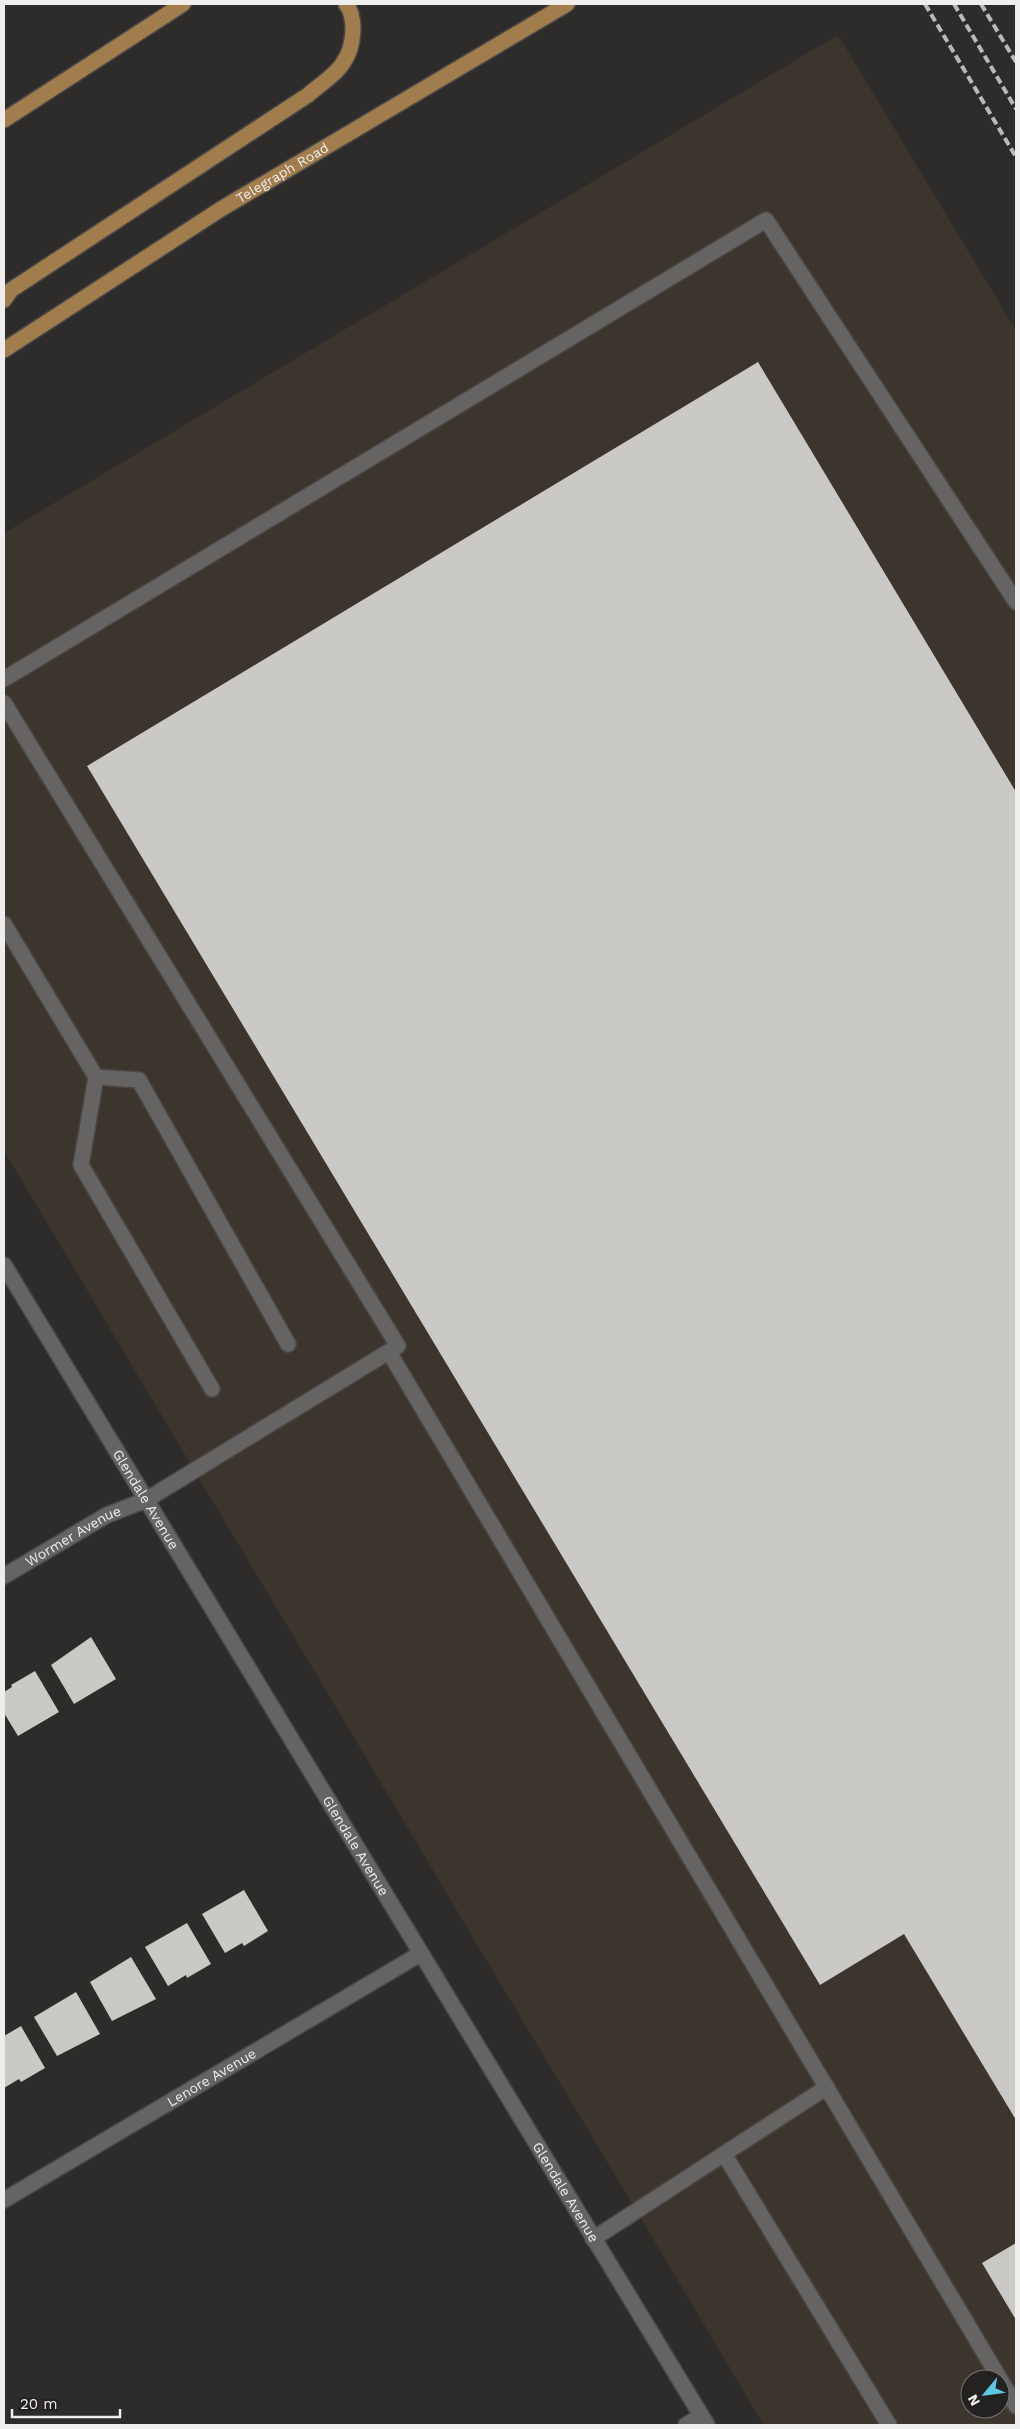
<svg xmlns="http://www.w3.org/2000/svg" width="1020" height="2429" font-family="'Work Sans',sans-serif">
<rect width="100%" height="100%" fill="#2e2c2a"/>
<!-- built -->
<path fill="#3b352e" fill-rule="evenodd" d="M 838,35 L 1016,331 L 1016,2425 L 764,2425 L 4,1151 L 4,533 ZM 970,2379 L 1000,2379 L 1000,2409 L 970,2409 Z"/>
<!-- building -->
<g fill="#cbc9c6">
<path d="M 758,362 L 1016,792 L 1016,2120 L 904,1934 L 820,1985 L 87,766 Z"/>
<path d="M 91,1637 L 116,1679 L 74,1704 L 51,1665 Z"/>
<path d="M 35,1671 L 59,1712 L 18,1736 L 4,1713 L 4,1692 L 12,1687 L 11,1685 Z"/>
<path d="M 244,1890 L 268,1931 L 244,1946 L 242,1943 L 225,1953 L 202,1914 Z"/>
<path d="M 187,1923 L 211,1964 L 187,1978 L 186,1975 L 168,1986 L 145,1947 Z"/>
<path d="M 131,1957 L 156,1999 L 112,2021 L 90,1982 Z"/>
<path d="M 76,1992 L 100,2034 L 57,2056 L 34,2017 Z"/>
<path d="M 21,2026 L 45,2068 L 21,2082 L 19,2079 L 4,2088 L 4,2036 Z"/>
<path d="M 1016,2243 L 1016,2320 L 982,2263 Z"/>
</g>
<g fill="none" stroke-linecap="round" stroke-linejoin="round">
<!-- service casing -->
<g stroke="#4a4847" stroke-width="18">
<g id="service">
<path d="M 4,679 L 766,220 L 1016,602"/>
<path d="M 4,703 L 398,1346 L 146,1500"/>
<path d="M 4,924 L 96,1077 L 139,1080 L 288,1344"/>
<path d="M 96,1077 L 81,1165 L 212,1389"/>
<path d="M 389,1352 L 1016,2406"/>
<path d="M 724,2154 L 889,2425"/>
<path d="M 593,2239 L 827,2087"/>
</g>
</g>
<!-- minor casing -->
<g stroke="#4a4847" stroke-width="18">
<g id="minor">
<path id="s1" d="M 4,1265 L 707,2425"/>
<path id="s2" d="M 4,1576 L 107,1515 L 146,1500"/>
<path id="s3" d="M 4,2200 L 420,1954"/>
<path d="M 686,2425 L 701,2416"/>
</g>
</g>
<!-- primary casing -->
<g stroke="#4a4847" stroke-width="18">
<g id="primary">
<path d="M 4,120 L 183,4"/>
<path d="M 4,300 L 11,290 L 308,95 C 319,85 336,75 343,63 C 354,48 357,18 346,4"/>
<path id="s4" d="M 4,350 L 221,209 L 567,4"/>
</g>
</g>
<!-- service -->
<use href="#service" stroke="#666462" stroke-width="15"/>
<!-- minor -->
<use href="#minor" stroke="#666462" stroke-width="15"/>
<!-- primary -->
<use href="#primary" stroke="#a17c4c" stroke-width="15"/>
<!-- rail -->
<g stroke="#bab9b7" stroke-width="4" stroke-dasharray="8 4" stroke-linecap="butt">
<path d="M 925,4 L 1016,157"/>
<path d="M 954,4 L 1016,109"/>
<path d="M 981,4 L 1016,62"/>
</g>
</g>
<g text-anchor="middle" stroke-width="5" stroke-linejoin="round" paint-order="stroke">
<!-- street labels -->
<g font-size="14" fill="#efeeed" stroke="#242220">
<text dy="5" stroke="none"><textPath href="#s4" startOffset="330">Telegraph Road</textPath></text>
<text dy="5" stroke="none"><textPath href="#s1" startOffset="274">Glendale Avenue</textPath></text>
<text dy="5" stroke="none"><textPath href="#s2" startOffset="80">Wormer Avenue</textPath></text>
<text dy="5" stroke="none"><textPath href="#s1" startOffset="679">Glendale Avenue</textPath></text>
<text dy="5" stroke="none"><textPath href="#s3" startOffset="241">Lenore Avenue</textPath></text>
<text dy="5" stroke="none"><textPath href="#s1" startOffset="1084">Glendale Avenue</textPath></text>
</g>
</g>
<!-- border -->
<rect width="1020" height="2429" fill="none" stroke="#efeeed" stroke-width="10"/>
<!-- north arrow -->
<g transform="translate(985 2394) rotate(241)"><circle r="24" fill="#242220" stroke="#757472"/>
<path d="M0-4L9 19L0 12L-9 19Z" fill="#5cc7e7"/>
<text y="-8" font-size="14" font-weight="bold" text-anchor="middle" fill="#efeeed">N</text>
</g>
<!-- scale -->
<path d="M12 2409v8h108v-8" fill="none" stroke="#efeeed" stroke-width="2.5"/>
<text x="20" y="2409" font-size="15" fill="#efeeed" stroke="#242220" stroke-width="4" paint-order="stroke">20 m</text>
</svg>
